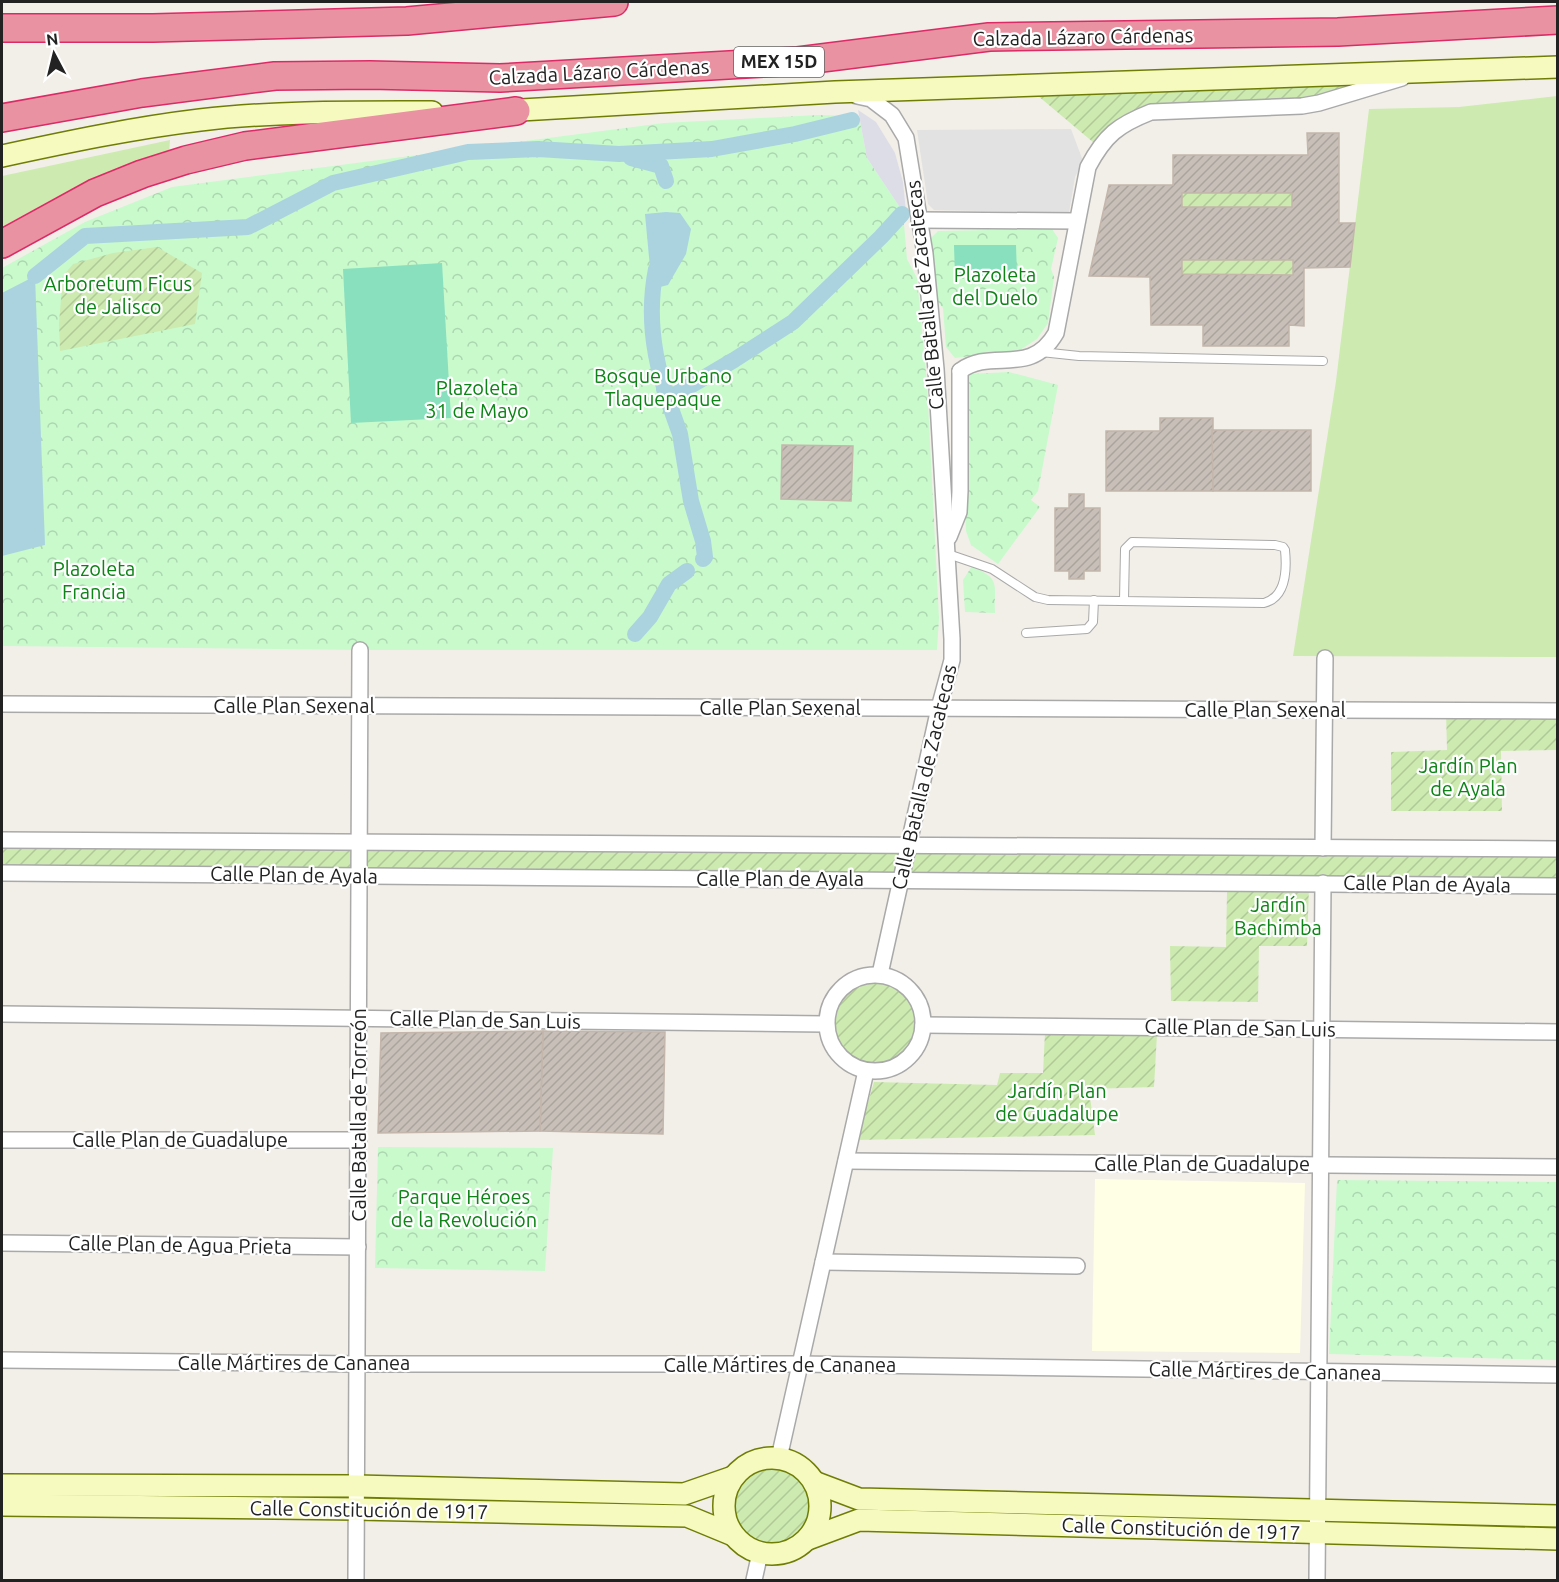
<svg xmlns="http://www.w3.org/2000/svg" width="1559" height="1582" font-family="Ubuntu,sans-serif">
<defs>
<pattern id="park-crowns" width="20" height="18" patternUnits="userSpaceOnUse" patternTransform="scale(1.5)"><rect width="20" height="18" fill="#c8facc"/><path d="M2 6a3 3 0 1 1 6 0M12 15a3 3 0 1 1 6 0" fill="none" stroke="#acd6af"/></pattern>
<pattern id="garden-furrows" width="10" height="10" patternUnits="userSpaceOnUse" patternTransform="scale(1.5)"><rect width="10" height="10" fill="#cdebb0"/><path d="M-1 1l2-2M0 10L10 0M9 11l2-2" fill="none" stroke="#b0c997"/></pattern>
<pattern id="building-hatch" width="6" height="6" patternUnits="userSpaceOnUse" patternTransform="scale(1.5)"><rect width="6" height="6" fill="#c7bfb8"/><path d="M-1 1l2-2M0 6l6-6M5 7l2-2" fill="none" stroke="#aba49e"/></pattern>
</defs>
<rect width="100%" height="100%" fill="#f2efe9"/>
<!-- education -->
<path fill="#ffffe5" d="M 1095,1179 L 1305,1183 L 1300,1353 L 1092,1351 Z"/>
<!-- grass -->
<g fill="#cdebb0">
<path d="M 1557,96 L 1557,657 L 1293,656 L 1336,381 L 1369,109 L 1459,107 Z"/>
<path d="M 170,140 L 169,153 L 115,172 L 55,198 L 2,227 L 2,176 Z"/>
</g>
<!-- park -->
<g fill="url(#park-crowns)">
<path d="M 818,115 L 859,116 L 867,158 L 903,212 L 907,259 L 917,278 L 927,384 L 939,618 L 937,650 L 360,650 L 2,646 L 2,268 L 85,222 L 172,187 L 664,123 Z"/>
<path d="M 1052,229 L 1058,238 L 1051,269 L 1054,277 L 1048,323 L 1037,339 L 1020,350 L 955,358 L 946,347 L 943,308 L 937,301 L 931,238 L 938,231 Z"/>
<path d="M 1009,372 L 1058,385 L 1038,491 L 1031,500 L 1040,507 L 998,564 L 971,545 L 966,531 L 961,385 L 970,374 Z"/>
<path d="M 972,566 C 1001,580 994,582 995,613 L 965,612 L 963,580 Z"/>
<path d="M 378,1147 L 553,1148 L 545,1271 L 375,1268 Z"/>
<path d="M 1337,1180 L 1557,1182 L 1557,1360 L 1329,1354 Z"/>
</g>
<!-- garden -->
<g fill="url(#garden-furrows)">
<path d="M 1401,79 L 1302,106 L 1151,112 L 1094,143 L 1031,90 Z"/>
<rect x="1182" y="193" width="110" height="14"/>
<path d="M 157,247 L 202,273 L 195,324 L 60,351 L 59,323 L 63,276 L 73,264 L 113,253 Z"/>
<path d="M 1182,260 L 1293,260 L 1293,275 L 1182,274 Z"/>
<path d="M 1446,711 L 1557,711 L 1557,750 L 1501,751 L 1502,811 L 1391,811 L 1391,752 L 1447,750 Z"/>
<path d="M 2,840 L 356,846 L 356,871 L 2,873 Z"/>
<path d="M 359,843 L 904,846 L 901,880 L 359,871 Z"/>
<path d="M 908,846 L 1558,849 L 1557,885 L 906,875 Z"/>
<path d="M 1309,886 L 1307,946 L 1259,946 L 1258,1002 L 1171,1001 L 1170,946 L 1226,947 L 1227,891 Z"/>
<circle cx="875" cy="1023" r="48"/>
<path d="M 1045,1032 L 1157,1034 L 1154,1087 L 1089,1089 L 1095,1135 L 857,1140 L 874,1082 L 997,1085 L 1000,1073 L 1043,1073 Z"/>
<circle cx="772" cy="1506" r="47"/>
</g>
<!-- pitch -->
<g fill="#88e0be">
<path d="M 1016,245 L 1017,277 L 955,277 L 954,245 Z"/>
<path d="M 442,263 L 451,418 L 351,423 L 343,269 Z"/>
</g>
<!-- parking -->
<path fill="#e2e2e2" d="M 1071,129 L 1083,161 L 1075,177 L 1069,213 L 934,210 L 928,204 L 917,130 Z"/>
<!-- plaza -->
<path fill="#dddde8" d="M 858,110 L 876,122 L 895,153 L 903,182 L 906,211 L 903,212 L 867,158 Z"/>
<!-- water -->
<g fill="#aad3df">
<path d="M 666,212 L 680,213 L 691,229 L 686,254 L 668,285 L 652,289 L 645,214 Z"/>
<path d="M 35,276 L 45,545 L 2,556 L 2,293 Z"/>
</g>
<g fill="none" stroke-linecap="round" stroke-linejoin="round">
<!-- canal -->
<g stroke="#aad3df" stroke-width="16">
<path d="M 631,158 L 661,166 L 666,181"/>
<path d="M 656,269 C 647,314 653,357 668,399 L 734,360 L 793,322 L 881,237 L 902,214"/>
<path d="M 35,276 L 85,236 L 248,227 L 333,183 L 468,152 L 538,149 L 619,154 L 712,149 L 795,134 L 852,120"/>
<path d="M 664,389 L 680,434 L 691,501 L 703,541 L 705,557 L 703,559"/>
<path d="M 635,634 L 650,617 L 669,584 L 687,571"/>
</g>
</g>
<!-- building -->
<g fill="url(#building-hatch)" stroke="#c4b6ab" stroke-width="1.5" fill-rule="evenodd">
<path d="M 1307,133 L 1339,133 L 1339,223 L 1355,223 L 1350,267 L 1304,268 L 1304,326 L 1289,325 L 1289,346 L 1203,346 L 1203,325 L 1151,325 L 1150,277 L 1089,276 L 1109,185 L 1173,185 L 1173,155 L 1308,155 ZM 1182,193 L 1292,193 L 1292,207 L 1182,207 ZM 1182,260 L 1293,260 L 1293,275 L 1182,274 Z"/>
<path d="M 1160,418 L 1213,418 L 1213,491 L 1106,491 L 1106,431 L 1160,431 Z"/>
<path d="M 1212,430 L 1311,430 L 1311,491 L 1213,491 Z"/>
<path d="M 782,445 L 853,446 L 851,501 L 781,499 Z"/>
<path d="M 1069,494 L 1084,494 L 1084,508 L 1100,508 L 1100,571 L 1084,571 L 1084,579 L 1069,579 L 1069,571 L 1055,571 L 1055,508 L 1069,508 Z"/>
<path d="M 543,1031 L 665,1032 L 663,1134 L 540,1131 Z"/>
<path d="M 543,1031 L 540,1131 L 378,1133 L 381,1033 Z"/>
</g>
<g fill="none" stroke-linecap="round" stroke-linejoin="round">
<!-- lane casing -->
<g stroke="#a9a9a9" stroke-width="10">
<g id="lane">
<path d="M 1041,352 L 1079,356 L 1323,361"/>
<path d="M 948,554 L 992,569 L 1035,597 L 1048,600 L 1264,603 C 1286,597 1287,570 1285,550 L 1283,547 L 1275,545 L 1132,542 L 1125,549 L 1124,600"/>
<path d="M 1026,633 L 1087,629 L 1093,622 L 1094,600"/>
</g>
</g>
<!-- street casing -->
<g stroke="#a9a9a9" stroke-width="18">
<g id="street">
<path d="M 857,96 L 871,99 L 892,115 L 906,138 L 925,254 L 936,369 L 952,639 L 952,660 L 939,708 L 880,974"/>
<path d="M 919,220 L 1077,221"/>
<path d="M 960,371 C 992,347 1030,378 1056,333 L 1088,167 C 1105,135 1118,125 1151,112 L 1302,106 L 1319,103 L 1402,78"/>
<path d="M 949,537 L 959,512 L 960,491 L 960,371"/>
<path d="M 2,704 L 1558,711"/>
<path d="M 2,840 L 1558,849"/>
<path d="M 1323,848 L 1325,658"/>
<path d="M 2,873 L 1558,886"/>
<circle cx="875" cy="1023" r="48"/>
<path d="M 2,1014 L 825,1024"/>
<path d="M 923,1025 L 1558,1032"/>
<path d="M 2,1140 L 359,1140"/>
<path d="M 846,1161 L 1558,1167"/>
<path d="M 2,1243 L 358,1247"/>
<path d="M 823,1262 L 1077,1266"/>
<path d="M 2,1360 L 358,1364 L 800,1364 L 1558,1375"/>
<path d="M 779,1458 L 866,1071"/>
<path d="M 356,1580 L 360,650"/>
<path d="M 754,1580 L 760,1553"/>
<path d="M 1317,1580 L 1323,883"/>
</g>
</g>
<!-- secondary casing -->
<g stroke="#707d05" stroke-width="24">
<g id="secondary">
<path d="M 503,111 L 835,92 L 1558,67"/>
<path d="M 2,156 C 67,142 133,128 200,120 C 277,111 355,112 432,112"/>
<circle cx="772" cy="1506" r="48"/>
<path d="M 814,1482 L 859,1499 L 1558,1516"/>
<path d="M 2,1485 L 357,1486 L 684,1494 L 733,1477"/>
<path d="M 2,1505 L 357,1509 L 687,1516 L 733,1535"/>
<path d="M 808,1539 L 859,1520 L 1558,1539"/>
</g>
</g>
<!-- highway casing -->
<g stroke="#dc2a67" stroke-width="30">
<g id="highway">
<path d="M 2,28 L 153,28 L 407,21 L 614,2"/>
<path d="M 2,118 L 142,93 L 275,76 L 370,75 L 500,78 L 798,61 L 989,37 L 1338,32 L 1558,20"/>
<path d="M 2,244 L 95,193 L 142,174 L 186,160 L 245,146 L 516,111"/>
</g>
</g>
<!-- lane -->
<use href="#lane" stroke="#fff" stroke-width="8"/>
<!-- street -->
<use href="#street" stroke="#fff" stroke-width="15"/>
<!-- secondary -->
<use href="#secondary" stroke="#f7fabf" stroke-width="21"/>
<!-- highway -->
<use href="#highway" stroke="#e892a2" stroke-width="27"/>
</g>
<g text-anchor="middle" stroke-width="4.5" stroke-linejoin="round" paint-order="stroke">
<!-- shield labels -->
<rect fill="#fff" stroke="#646464" stroke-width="1.5" x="734" y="47" width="90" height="30" rx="4.5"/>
<g font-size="18" font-weight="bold" fill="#222">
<text x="779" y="68">MEX 15D</text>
</g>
<!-- street labels -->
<g font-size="20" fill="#222" stroke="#fff">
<text transform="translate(1083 37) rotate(-1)" y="7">Calzada Lázaro Cárdenas</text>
<text transform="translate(599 72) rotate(-3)" y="7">Calzada Lázaro Cárdenas</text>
<text transform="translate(925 295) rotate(-96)" y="7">Calle Batalla de Zacatecas</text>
<text x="294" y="713">Calle Plan Sexenal</text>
<text x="780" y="715">Calle Plan Sexenal</text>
<text x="1265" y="717">Calle Plan Sexenal</text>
<text transform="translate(924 777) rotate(-77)" y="7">Calle Batalla de Zacatecas</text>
<text transform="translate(294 875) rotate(1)" y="7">Calle Plan de Ayala</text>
<text x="780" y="886">Calle Plan de Ayala</text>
<text transform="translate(1427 884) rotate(1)" y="7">Calle Plan de Ayala</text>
<text transform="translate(485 1020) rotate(1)" y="7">Calle Plan de San Luis</text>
<text transform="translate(1240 1028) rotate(1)" y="7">Calle Plan de San Luis</text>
<text transform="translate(359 1115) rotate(-90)" y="7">Calle Batalla de Torreón</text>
<text x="180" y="1147">Calle Plan de Guadalupe</text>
<text x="1202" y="1171">Calle Plan de Guadalupe</text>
<text transform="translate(180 1245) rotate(1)" y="7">Calle Plan de Agua Prieta</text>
<text x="294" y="1370">Calle Mártires de Cananea</text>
<text x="780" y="1372">Calle Mártires de Cananea</text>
<text transform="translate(1265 1371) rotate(1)" y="7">Calle Mártires de Cananea</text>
<text transform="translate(369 1510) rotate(1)" y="7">Calle Constitución de 1917</text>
<text transform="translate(1181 1529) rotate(2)" y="7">Calle Constitución de 1917</text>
</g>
<!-- park labels -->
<g font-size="20" fill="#0c8416" stroke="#fff">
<text x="995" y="282">Plazoleta<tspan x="995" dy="23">del Duelo</tspan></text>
<text x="118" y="291">Arboretum Ficus<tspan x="118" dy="23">de Jalisco</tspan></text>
<text x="663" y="383">Bosque Urbano<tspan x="663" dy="23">Tlaquepaque</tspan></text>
<text x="477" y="395">Plazoleta<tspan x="477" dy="23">31 de Mayo</tspan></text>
<text x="94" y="576">Plazoleta<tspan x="94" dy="23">Francia</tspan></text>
<text x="1468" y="773">Jardín Plan<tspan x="1468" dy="23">de Ayala</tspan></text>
<text x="1278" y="912">Jardín<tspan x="1278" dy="23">Bachimba</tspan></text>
<text x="1057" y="1098">Jardín Plan<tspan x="1057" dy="23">de Guadalupe</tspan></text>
<text x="464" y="1204">Parque Héroes<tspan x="464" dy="23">de la Revolución</tspan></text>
</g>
</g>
<!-- border -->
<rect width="1559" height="1582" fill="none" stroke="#222222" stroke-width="6"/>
<!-- north arrow -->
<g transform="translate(54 54) rotate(353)" stroke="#ffffff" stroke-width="4.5" paint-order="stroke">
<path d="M0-4.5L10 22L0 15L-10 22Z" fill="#222222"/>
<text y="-9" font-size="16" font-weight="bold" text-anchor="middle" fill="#222222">N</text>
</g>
</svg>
